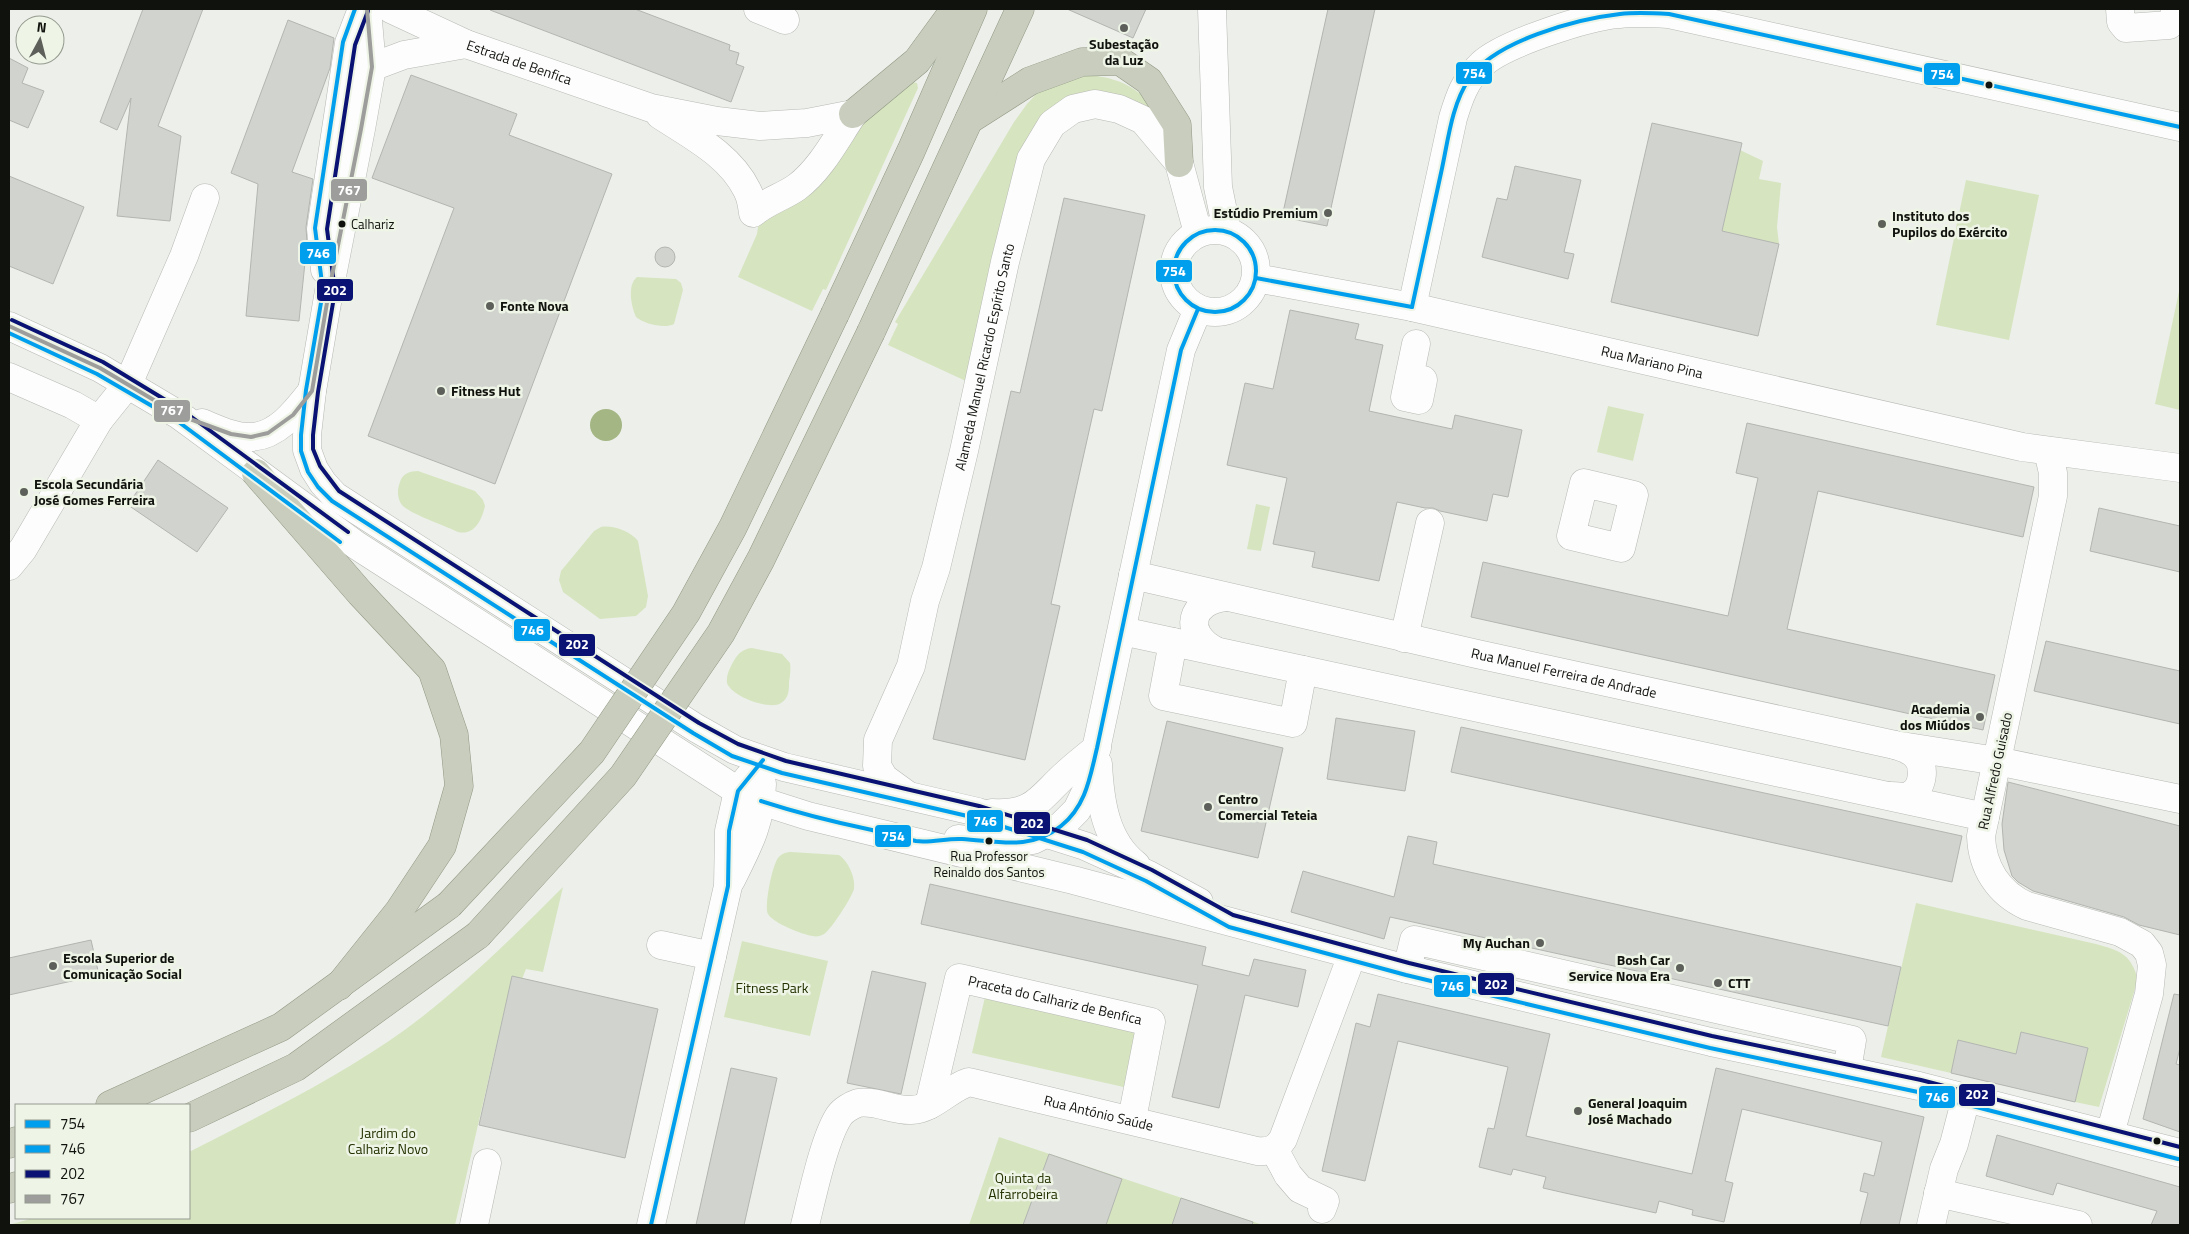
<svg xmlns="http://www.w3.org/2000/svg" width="2189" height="1234" font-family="'Titillium Web',sans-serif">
<rect width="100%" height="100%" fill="#edf0ea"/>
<!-- green -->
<g fill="#d6e4c0">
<path d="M 1078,75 C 1103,75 1127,80 1146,99 C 1152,107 1157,118 1162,126 L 1055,112 L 968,382 L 888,345 L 898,324 L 895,322 L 1014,122 L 1027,104 L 1040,90 Z"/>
<path d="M 912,82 L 917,83 L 918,88 L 826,290 L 823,289 L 812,311 L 738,277 L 757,234 L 759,221 L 831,158 L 868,118 Z"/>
<path d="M 1740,150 L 1763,161 L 1759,179 L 1781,183 L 1777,227 L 1779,244 L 1722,231 Z"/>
<path d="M 1966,180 L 2039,195 L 2009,340 L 1936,325 Z"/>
<path d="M 637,277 L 676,279 L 681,283 L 683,290 L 674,324 C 665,329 644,324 636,317 C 631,306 627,285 637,277 Z"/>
<path d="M 2180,287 L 2180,410 L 2155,404 Z"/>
<path d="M 1608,406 L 1644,414 L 1633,461 L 1597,452 Z"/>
<path d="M 418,471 L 475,491 L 483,500 L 485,506 C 482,519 475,536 458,532 C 446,526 410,514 402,505 C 397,499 397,489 400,482 C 402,474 410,471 418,471 Z"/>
<path d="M 1256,504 L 1270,507 L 1261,551 L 1247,549 Z"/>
<path d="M 601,527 C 613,525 630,531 638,541 L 648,596 L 646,607 L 636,616 L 600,619 L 563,592 L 559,580 L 561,571 L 594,531 Z"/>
<path d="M 752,648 L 782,654 L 790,663 C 791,669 790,676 789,682 C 789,690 789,698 781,703 C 770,711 731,696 727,683 C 726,676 729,670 732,664 C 737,655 741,649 752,648 Z"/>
<path d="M 791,852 L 839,855 C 848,861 856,878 854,889 C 852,897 831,930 824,934 C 821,936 816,937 813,936 C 803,935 773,923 768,914 C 764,906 772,866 778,858 C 781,854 786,852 791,852 Z"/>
<path d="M 563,887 L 543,972 L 526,969 L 522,979 L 512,977 L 455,1225 L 9,1225 L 33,1218 L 189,1218 L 189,1152 C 263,1114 338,1078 406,1029 C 463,987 513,937 563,887 Z"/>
<path d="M 1916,903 L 2096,944 C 2120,951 2130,953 2138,979 L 2099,1107 L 2075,1102 L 2088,1048 L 2021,1032 L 2016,1054 L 1958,1040 L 1951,1073 L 1881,1057 Z"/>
<path d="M 742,941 L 828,961 L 810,1036 L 724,1017 Z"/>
<path d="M 985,997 L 1140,1031 L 1128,1088 L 972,1053 Z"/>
<path d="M 999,1137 L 1263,1225 L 969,1225 Z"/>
</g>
<!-- water -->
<circle fill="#a4b684" cx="606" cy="425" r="16"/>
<!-- building -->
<g fill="#d0d3ce" stroke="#b3b6b0">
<path d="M 143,9 L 203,9 L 158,126 L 181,136 L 170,221 L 117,216 L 131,98 L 117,130 L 100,122 Z"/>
<path d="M 490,9 L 635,9 L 730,45 L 729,50 L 739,53 L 736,64 L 744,67 L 731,102 L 490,10 Z"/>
<path d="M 1067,9 L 1146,9 L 1133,38 Z"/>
<path d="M 1328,9 L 1375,9 L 1327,226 L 1282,217 Z"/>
<path d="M 288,20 L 334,38 L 330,68 L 292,172 L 313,179 L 306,227 L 307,243 L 299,321 L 246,316 L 258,184 L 231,173 Z"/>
<path d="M 9,58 L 28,68 L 22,83 L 44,91 L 28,128 L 9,120 Z"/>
<path d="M 411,75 L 517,114 L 509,135 L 612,174 L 495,484 L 368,436 L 454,208 L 372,178 Z"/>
<path d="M 1652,123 L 1742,143 L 1722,231 L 1779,244 L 1758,336 L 1611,302 Z"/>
<path d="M 1515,166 L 1581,180 L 1564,252 L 1574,254 L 1568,279 L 1482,257 L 1497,198 L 1507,200 Z"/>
<path d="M 9,176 L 84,207 L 53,284 L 9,266 Z"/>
<path d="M 1064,198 L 1145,215 L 1102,411 L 1094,409 L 1072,507 L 1051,604 L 1060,606 L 1025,760 L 933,739 L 1011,391 L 1020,393 Z"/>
<circle cx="665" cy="257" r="10"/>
<path d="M 1290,310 L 1359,324 L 1355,339 L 1383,345 L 1369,411 L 1452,429 L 1455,415 L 1522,430 L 1508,497 L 1493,494 L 1487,521 L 1440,511 L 1433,508 L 1425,508 L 1397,502 L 1379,581 L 1312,567 L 1315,552 L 1273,544 L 1287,478 L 1227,465 L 1245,383 L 1273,389 Z"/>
<path d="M 1747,423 L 2034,487 L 2023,537 L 1818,491 L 1787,629 L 1995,675 L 1983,730 L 1471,617 L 1483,562 L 1728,616 L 1758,478 L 1736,473 Z"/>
<path d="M 158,460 L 228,508 L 197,552 L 128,505 Z"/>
<path d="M 2099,508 L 2180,526 L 2180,572 L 2090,551 Z"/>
<path d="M 2046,641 L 2180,671 L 2180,724 L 2034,691 Z"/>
<path d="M 1336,718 L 1415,731 L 1405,791 L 1327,779 Z"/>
<path d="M 1167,721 L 1283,748 L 1258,858 L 1141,831 Z"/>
<path d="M 1461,727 L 1962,836 L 1952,882 L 1451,772 Z"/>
<path d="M 2008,782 L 2180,826 L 2180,935 L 2139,925 L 2124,917 L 2033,891 L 2018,882 L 2012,876 L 2004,850 L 2002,824 Z"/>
<path d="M 1408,836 L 1437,842 L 1433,864 L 1901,967 L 1888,1026 L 1390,917 L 1384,939 L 1291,912 L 1303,871 L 1394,897 Z"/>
<path d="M 930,884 L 1206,947 L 1202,965 L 1249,976 L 1254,959 L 1306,970 L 1298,1007 L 1245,995 L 1219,1108 L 1172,1097 L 1198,985 L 921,924 Z"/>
<path d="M 91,940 L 99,975 L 9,995 L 9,958 Z"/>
<path d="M 872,971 L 926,983 L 901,1094 L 847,1083 Z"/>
<path d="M 512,976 L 658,1009 L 625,1158 L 479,1125 Z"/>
<path d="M 1378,994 L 1550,1034 L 1526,1136 L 1692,1174 L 1716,1068 L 1924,1117 L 1899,1225 L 1860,1225 L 1868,1193 L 1860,1191 L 1864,1173 L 1874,1176 L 1882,1142 L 1742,1109 L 1725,1181 L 1733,1183 L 1724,1222 L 1692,1215 L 1693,1210 L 1659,1201 L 1656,1213 L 1565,1193 L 1543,1188 L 1546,1177 L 1513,1169 L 1511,1175 L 1479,1167 L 1488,1128 L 1494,1129 L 1508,1067 L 1398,1041 L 1365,1181 L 1322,1171 L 1356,1023 L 1370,1027 Z"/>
<path d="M 2174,994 L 2180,995 L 2180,1048 L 2176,1064 L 2180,1065 L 2180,1132 L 2143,1119 Z"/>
<path d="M 2021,1032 L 2088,1048 L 2075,1102 L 1951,1073 L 1958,1040 L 2016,1054 Z"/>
<path d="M 731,1068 L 777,1078 L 744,1225 L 696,1225 Z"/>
<path d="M 1997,1135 L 2180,1187 L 2180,1225 L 2151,1225 L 2157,1211 L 2057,1183 L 2053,1195 L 1986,1176 Z"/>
<path d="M 1049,1154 L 1122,1179 L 1106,1225 L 1023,1225 Z"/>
<path d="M 1181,1198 L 1253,1222 L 1252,1225 L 1172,1225 Z"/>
</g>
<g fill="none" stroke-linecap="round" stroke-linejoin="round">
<!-- minor casing -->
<g stroke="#b7b9b4" stroke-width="29">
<g id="minor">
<path d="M 367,9 L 372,67 L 361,129 L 329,291 L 312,391 L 307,435 L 307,450 L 314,469 L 323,483 L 335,496 L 696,728 L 735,750 L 784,767 L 978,812 L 1085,846 L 1149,875 L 1199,902"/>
<path id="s1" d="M 391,9 L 466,44 L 651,108 L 717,121 L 760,126 L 807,123 L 853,114"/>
<path d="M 758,9 L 785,20"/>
<path d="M 1212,9 L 1218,187 L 1227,231"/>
<path d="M 2120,9 L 2121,22 L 2126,28 L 2169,25 L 2174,19 L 2175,9"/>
<path d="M 372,67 L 404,55 L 466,44"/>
<path d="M 660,115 C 692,136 730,155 747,190 C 751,197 752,205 753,213 C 767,201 783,197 797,187 C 821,169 836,139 853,114"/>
<circle cx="1215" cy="271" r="41"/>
<path d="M 325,270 L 321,229 L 349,43 L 362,9"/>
<path id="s2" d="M 1256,278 L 1412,307 L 2022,447 L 2180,468"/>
<path d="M 1412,307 L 1453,118 C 1459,98 1465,80 1481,65 C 1502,44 1589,16 1619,14 C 1636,12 1652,13 1669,14 L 2180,127"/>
<path d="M 9,326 L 100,368 L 179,415 L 356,545 L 738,791 L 761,801 L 808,816 L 1073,880 L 1407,969 L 1711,1042 L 1919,1086 L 2180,1153"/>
<path d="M 9,377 L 73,405 L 99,420 L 128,384 L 184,256 L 205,198"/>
<path d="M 1409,377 L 1423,380 L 1419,400 L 1405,397 L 1416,344"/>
<path d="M 202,423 C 217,429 235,438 251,437 C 278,436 297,410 312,391"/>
<path d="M 2048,451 L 2053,473 L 2053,496 L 1981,836 C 1982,867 1998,893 2027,906 L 2120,932 L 2142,944 L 2149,953 L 2152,965 L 2149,994 L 2110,1134"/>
<path d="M 1584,483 L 1634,495 L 1621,548 L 1571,536 Z"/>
<path d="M 9,566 L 23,549 L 99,420"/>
<path id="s3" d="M 1133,575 L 1477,654 L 1895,745 L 1997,761 L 2180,799"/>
<path d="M 1122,631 L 1985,817"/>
<path d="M 1404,638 L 1430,523"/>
<path d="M 1173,642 L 1163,696 L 1293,723 L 1303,670"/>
<path d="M 1214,650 C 1182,632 1191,601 1225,597"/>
<path d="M 1098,764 C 1100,801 1105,841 1136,865"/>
<path id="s4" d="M 906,794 L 884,778 L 877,766 L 878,740 L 911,666 L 925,601 L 936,568 L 964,451 L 1005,262 L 1031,159 L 1052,124 L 1073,109 L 1095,104 L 1119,109 L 1143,120 L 1179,163 L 1198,233"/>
<path d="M 1890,796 C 1896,796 1904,798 1910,795 C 1923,789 1926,766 1916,756 C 1911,750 1903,748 1895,745"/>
<path d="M 992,813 C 1035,815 1039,798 1067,773 C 1077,764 1087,756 1097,748"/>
<path d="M 958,839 L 1005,844 L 1033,840 L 1061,826 L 1077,810 L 1088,787 L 1181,350 L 1198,309"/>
<path d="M 731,880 C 748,846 761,823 762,784"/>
<path d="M 661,945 L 712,956"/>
<path d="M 1407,969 L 1414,940 L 1852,1040 L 1847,1070"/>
<path id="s5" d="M 929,1105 L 959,978 L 1151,1022 L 1132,1119"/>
<path d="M 1274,1149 L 1288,1175 L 1300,1189 L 1325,1201 L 1322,1209"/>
<path d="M 1938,1193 L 2078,1225"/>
<path d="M 474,1225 L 487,1163"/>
<path d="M 651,1225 L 728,886 L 729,831 L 738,791 L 749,777"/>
<path id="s6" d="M 805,1225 C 812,1197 824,1139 839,1116 C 843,1110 852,1105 858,1103 C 876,1100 894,1111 911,1110 C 934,1109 949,1088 969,1082 L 1257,1151 C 1269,1152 1276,1150 1283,1139 L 1352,955"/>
<path d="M 1931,1225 L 1944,1169 L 1954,1144 L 1966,1098"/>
</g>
</g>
<!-- highway casing -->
<g stroke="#929985" stroke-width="29">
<g id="highway">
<path d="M 853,114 L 917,61 L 955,9"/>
<path d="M 969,120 L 1030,81 L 1082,62 L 1120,61 L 1149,81 L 1177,125 L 1179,163"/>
<path d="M 835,314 L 911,151 L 973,9"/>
<path d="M 871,332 L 1020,9"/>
<path d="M 256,473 L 360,593 L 432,670 L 454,735 L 459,786 L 442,846 L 399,911 L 339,986"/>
<path d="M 110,1105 L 281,1027 L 449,905"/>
<path d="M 189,1118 L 296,1067 L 478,935"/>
<path d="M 9,1144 L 16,1141"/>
<path d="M 9,1189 L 16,1186"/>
</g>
</g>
<!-- minor -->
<use href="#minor" stroke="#fcfdfc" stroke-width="28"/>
<!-- highway -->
<use href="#highway" stroke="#c8cdbd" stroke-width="28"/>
<!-- highway-bridge casing -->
<g stroke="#929985" stroke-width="29" stroke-linecap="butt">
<g id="highway-bridge">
<path d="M 449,905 L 592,752 L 686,613 L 733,527 L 835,314"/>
<path d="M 478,935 L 623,776 L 721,633 L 761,559 L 871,332"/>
</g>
</g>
<!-- highway-bridge -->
<use href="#highway-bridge" stroke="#c8cdbd" stroke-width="28"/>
<!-- bus-1 casing -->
<g stroke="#eef4e6" stroke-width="8">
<g id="bus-1">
<circle cx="1215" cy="271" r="41"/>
<path d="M 1256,278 L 1412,307"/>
<path d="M 1412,307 C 1422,262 1431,218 1441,173 C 1448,142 1451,106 1469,79 C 1494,41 1576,19 1620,14 C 1636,12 1653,13 1669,14 L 2180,127"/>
<path d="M 761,801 C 798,813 834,822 872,830 C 886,834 901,838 916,841 C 931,843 947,838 962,839 C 998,841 1030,851 1061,826 C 1086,806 1090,777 1097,748 L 1181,350 L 1198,309"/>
<path d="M 651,1225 L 728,886 L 729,831 L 738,791 L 763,760"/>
</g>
</g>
<!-- bus-2 casing -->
<g stroke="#eef4e6" stroke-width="8">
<g id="bus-2">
<path d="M 355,9 L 343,42 L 315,228 L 323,291 L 306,390 L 301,435 L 301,451 L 308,472 L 318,487 L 332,501 L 693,733 L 732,756 L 782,773 L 976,818 L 1083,852 L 1146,881 L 1229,927 L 1406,975 L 1710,1048 L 1918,1092 L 2178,1159"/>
<path d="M 9,333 L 97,374 L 176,420 L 340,542"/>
</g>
</g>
<!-- bus-3 casing -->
<g stroke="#eef4e6" stroke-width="8">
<g id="bus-3">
<path d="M 368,11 L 355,45 L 327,229 L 335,291 L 318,392 L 313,435 L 313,449 L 320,466 L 339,491 L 699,723 L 738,744 L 786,761 L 979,806 L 1087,840 L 1152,870 L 1233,915 L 1409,963 L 1712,1036 L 1921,1080 L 2180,1147"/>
<path d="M 12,320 L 103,362 L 182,410 L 348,532"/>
</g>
</g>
<!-- bus-4 casing -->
<g stroke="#eef4e6" stroke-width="8">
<path id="bus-4" d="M 9,326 L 100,368 L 179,415 L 231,434 L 251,437 L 268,433 L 293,415 L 312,391 L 329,291 L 361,129 L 372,67 L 367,9"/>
</g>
<!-- bus-1 -->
<use href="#bus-1" stroke="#009fee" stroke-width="4"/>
<!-- bus-2 -->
<use href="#bus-2" stroke="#009fee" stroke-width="4"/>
<!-- bus-3 -->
<use href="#bus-3" stroke="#0a1274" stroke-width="4"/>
<!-- bus-4 -->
<use href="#bus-4" stroke="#9d9d9c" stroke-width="4"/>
</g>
<!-- markers -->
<g fill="#5d605a" stroke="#eef4e6" stroke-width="2">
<circle cx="1124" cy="28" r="5"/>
<circle cx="1328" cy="213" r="5"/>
<circle cx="1882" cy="224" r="5"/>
<circle cx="490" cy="306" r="5"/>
<circle cx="441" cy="391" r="5"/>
<circle cx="24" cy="492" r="5"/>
<circle cx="1980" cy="717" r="5"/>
<circle cx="1208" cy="807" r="5"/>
<circle cx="1540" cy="943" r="5"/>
<circle cx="53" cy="966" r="5"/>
<circle cx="1680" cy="968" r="5"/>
<circle cx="1718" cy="983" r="5"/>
<circle cx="1578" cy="1111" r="5"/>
</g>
<g fill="#10120d" stroke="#eef4e6" stroke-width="2">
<circle cx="1989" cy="85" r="4.5"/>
<circle cx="342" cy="224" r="4.5"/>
<circle cx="989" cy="841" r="4.5"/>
<circle cx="2157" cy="1141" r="4.5"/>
</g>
<g text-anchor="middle" stroke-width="5" stroke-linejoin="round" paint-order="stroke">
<!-- bus labels -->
<g font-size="13" fill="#10120d" stroke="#eef4e6" text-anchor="start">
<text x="351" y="229">Calhariz</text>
<text x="989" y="861" text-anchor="middle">Rua Professor<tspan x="989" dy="16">Reinaldo dos Santos</tspan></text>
</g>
<!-- poi labels -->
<g font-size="14" font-weight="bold" fill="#10120d" stroke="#eef4e6" text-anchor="start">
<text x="1124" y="49" text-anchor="middle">Subestação<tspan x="1124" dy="16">da Luz</tspan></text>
<text x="1318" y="218" text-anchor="end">Estúdio Premium</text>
<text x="1892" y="221">Instituto dos<tspan x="1892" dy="16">Pupilos do Exército</tspan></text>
<text x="500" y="311">Fonte Nova</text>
<text x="451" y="396">Fitness Hut</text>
<text x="34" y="489">Escola Secundária<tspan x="34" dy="16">José Gomes Ferreira</tspan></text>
<text x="1970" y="714" text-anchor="end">Academia<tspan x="1970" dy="16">dos Miúdos</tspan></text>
<text x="1218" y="804">Centro<tspan x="1218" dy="16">Comercial Teteia</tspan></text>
<text x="1530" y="948" text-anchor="end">My Auchan</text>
<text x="63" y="963">Escola Superior de<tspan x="63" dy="16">Comunicação Social</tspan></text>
<text x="1670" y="965" text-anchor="end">Bosh Car<tspan x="1670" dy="16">Service Nova Era</tspan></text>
<text x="1728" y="988">CTT</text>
<text x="1588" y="1108">General Joaquim<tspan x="1588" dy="16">José Machado</tspan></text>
</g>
<!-- street labels -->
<g font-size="14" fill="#10120d" stroke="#eef4e6">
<text dy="5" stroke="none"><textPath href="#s1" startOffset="139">Estrada de Benfica</textPath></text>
<text dy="5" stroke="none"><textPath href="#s4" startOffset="466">Alameda Manuel Ricardo Espírito Santo</textPath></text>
<text dy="5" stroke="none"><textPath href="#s2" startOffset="405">Rua Mariano Pina</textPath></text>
<text dy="5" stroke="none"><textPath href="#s3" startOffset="442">Rua Manuel Ferreira de Andrade</textPath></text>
<text transform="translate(1995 771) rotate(-78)" y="5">Rua Alfredo Guisado</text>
<text dy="5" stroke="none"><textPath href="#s5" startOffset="229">Praceta do Calhariz de Benfica</textPath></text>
<text dy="5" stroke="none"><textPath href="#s6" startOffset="390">Rua António Saúde</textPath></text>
</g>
<!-- park labels -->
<g font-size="14" fill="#233200" stroke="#eef4e6">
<text x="772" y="993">Fitness Park</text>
<text x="388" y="1138">Jardim do<tspan x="388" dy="16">Calhariz Novo</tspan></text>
<text x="1023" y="1183">Quinta da<tspan x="1023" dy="16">Alfarrobeira</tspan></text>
</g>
</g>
<g stroke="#eef4e6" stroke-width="2">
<rect x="1455" y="61" width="38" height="24" rx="5" fill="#009fee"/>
<rect x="1923" y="62" width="38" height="24" rx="5" fill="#009fee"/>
<rect x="330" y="178" width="38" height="24" rx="5" fill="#9d9d9c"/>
<rect x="299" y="241" width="38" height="24" rx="5" fill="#009fee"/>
<rect x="1155" y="259" width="38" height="24" rx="5" fill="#009fee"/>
<rect x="316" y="278" width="38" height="24" rx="5" fill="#0a1274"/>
<rect x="153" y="399" width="38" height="24" rx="5" fill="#9d9d9c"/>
<rect x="513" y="618" width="38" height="24" rx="5" fill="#009fee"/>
<rect x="558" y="633" width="38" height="24" rx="5" fill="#0a1274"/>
<rect x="966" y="809" width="38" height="24" rx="5" fill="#009fee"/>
<rect x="1013" y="811" width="38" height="24" rx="5" fill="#0a1274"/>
<rect x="874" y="824" width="38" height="24" rx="5" fill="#009fee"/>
<rect x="1477" y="972" width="38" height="24" rx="5" fill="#0a1274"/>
<rect x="1433" y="974" width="38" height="24" rx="5" fill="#009fee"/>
<rect x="1958" y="1083" width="38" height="24" rx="5" fill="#0a1274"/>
<rect x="1918" y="1085" width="38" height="24" rx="5" fill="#009fee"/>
</g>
<g font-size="14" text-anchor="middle" font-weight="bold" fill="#fff">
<text x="1474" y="78">754</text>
<text x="1942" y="79">754</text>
<text x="349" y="195">767</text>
<text x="318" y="258">746</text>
<text x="1174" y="276">754</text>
<text x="335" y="295">202</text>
<text x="172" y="415">767</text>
<text x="532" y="635">746</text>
<text x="577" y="649">202</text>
<text x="985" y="826">746</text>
<text x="1032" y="828">202</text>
<text x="893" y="841">754</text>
<text x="1496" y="989">202</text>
<text x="1452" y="991">746</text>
<text x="1977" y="1099">202</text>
<text x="1937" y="1102">746</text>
</g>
<!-- border -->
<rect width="2189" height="1234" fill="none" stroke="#10120d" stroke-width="20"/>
<!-- legend -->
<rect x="15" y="1104" width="175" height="115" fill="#eef4e6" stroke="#959a8f"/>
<rect x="25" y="1120" width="25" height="8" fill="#009fee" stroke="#959a8f"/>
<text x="60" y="1129" font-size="15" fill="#10120d">754</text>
<rect x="25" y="1145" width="25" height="8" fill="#009fee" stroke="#959a8f"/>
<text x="60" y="1154" font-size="15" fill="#10120d">746</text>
<rect x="25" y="1170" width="25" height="8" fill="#0a1274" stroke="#959a8f"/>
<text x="60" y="1179" font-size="15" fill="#10120d">202</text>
<rect x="25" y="1195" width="25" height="8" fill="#9d9d9c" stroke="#959a8f"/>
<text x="60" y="1204" font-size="15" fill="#10120d">767</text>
<!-- north arrow -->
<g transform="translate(40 40) rotate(7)"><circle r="24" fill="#eef4e6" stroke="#959a8f"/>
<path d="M0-4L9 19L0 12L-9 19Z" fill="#5d605a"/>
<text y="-8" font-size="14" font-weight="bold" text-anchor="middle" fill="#10120d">N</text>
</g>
</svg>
